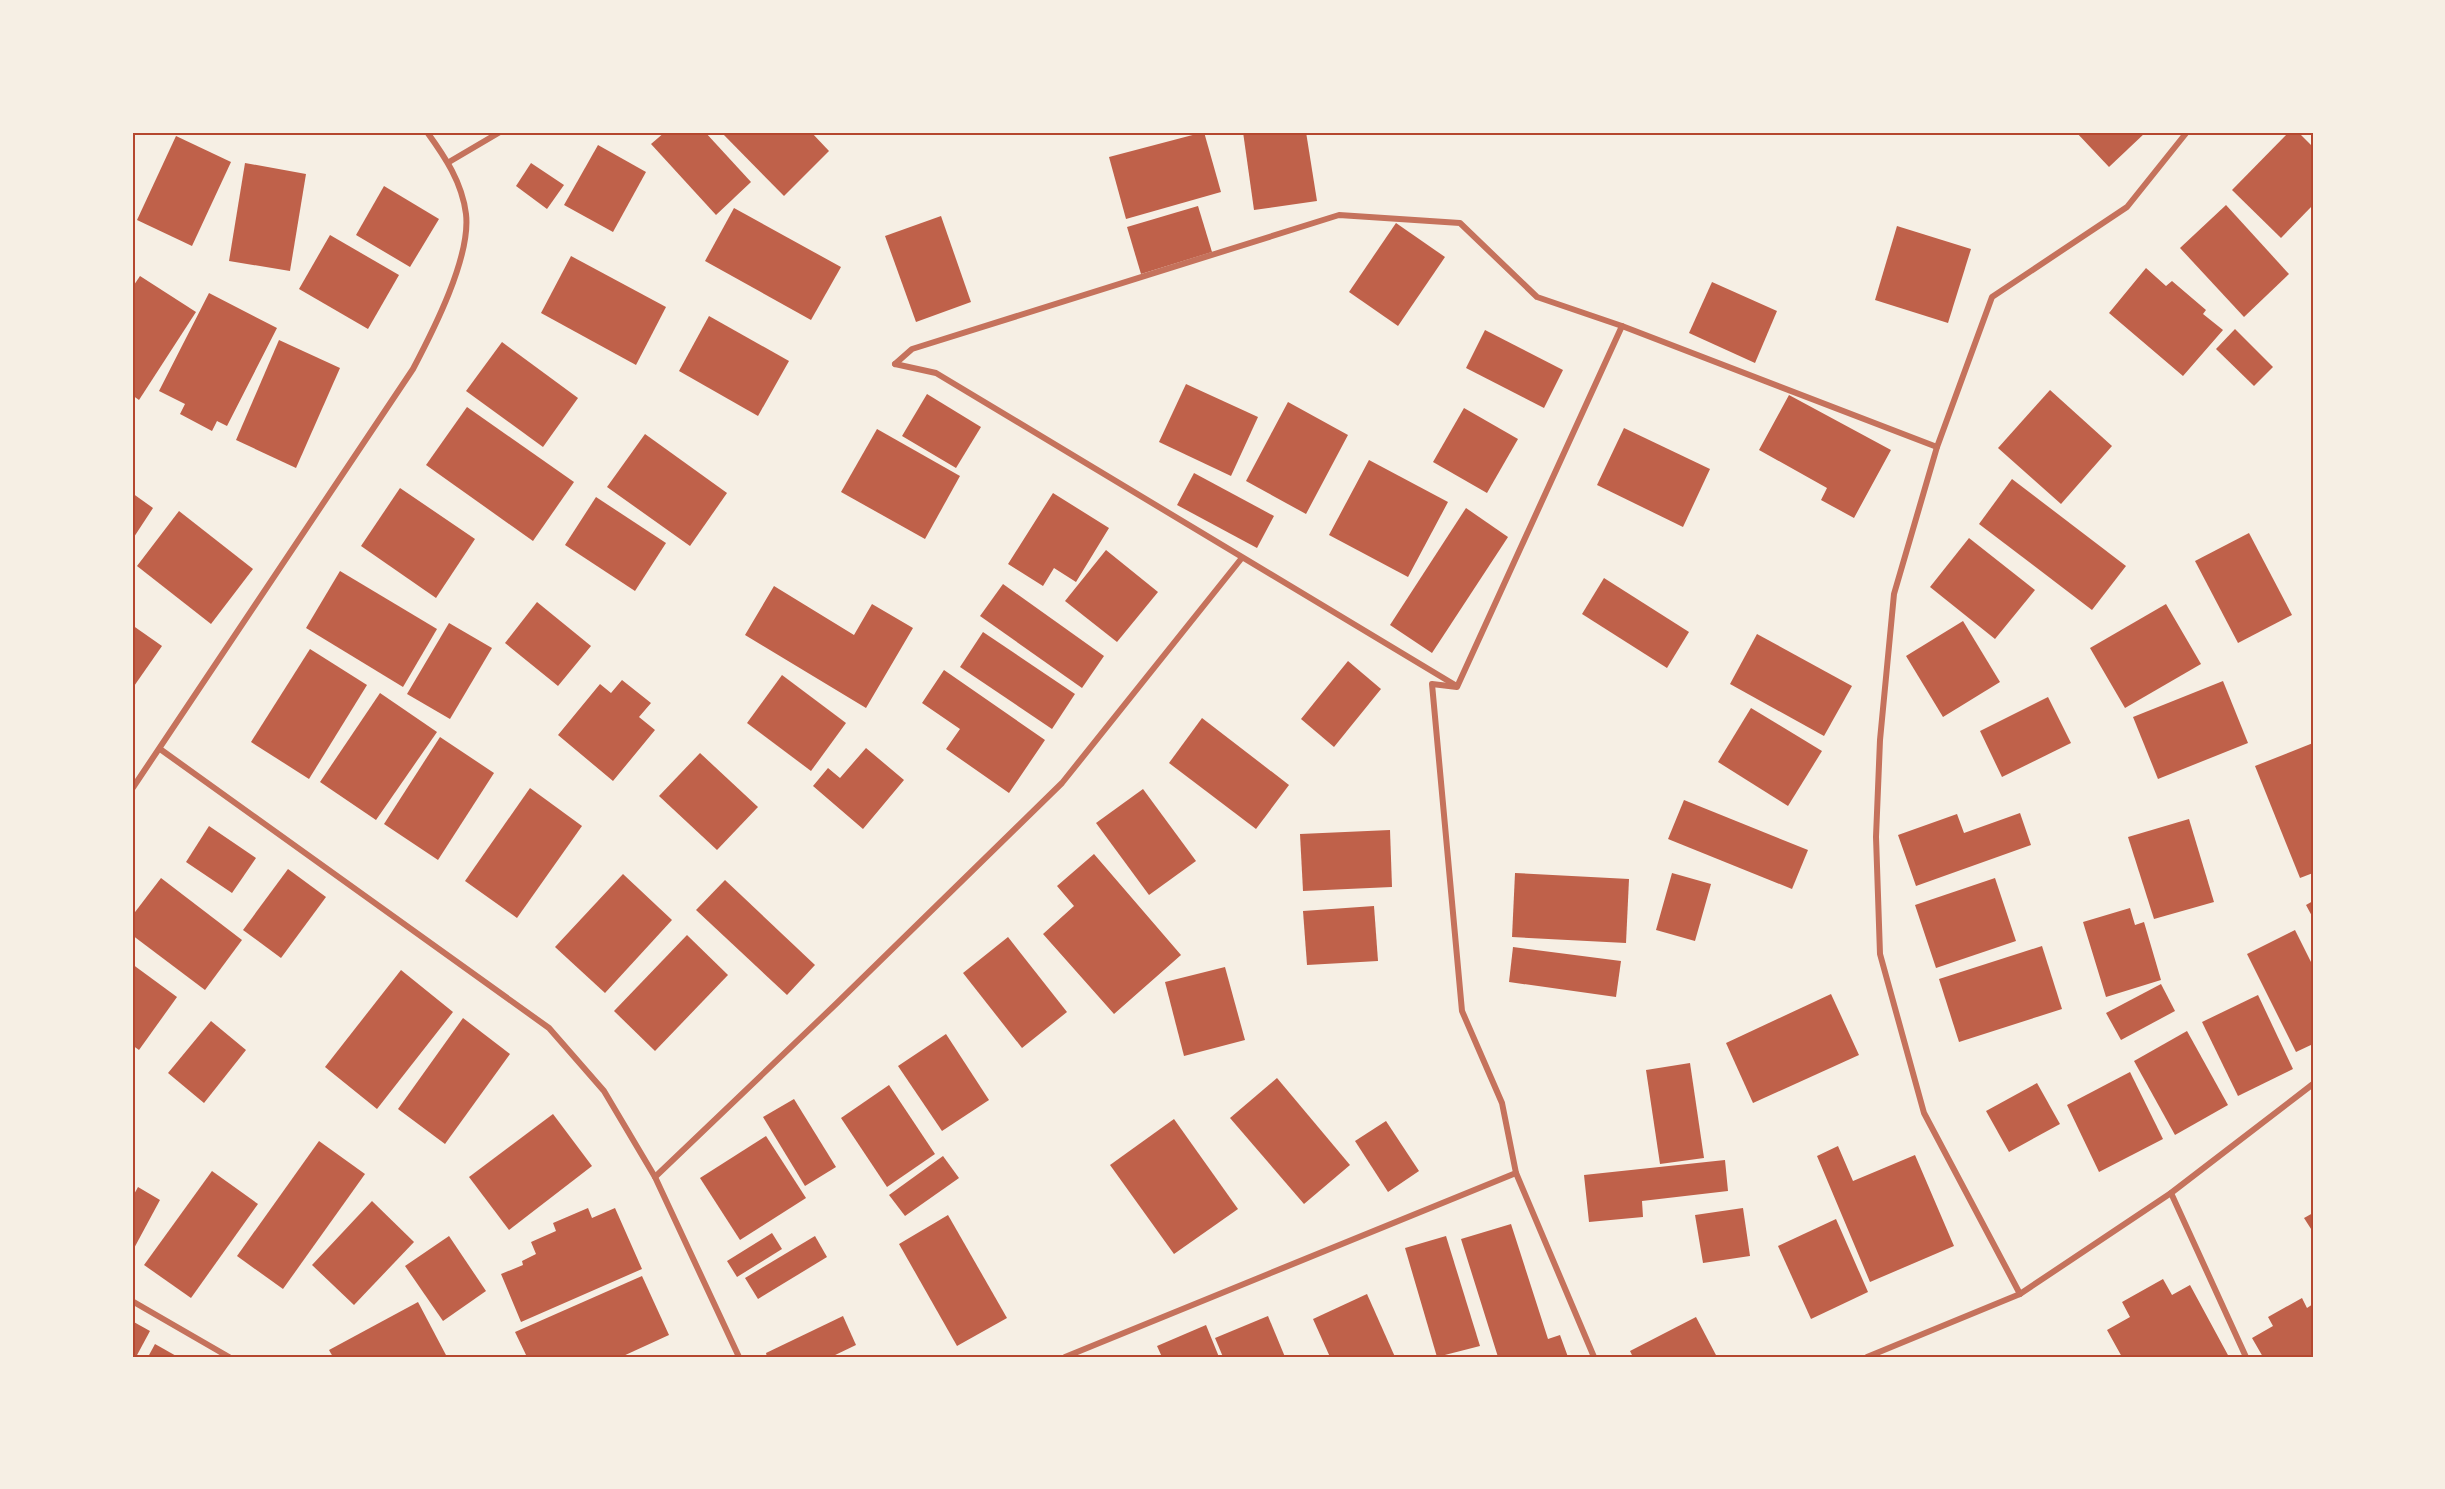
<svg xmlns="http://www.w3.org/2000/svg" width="2445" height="1489" font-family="Georgia,serif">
<rect width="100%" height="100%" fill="#f6efe4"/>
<!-- building -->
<g fill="#bf614a">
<path d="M 665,132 L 705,132 L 751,182 L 716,215 L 651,144 Z"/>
<path d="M 721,132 L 811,132 L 829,151 L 784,196 Z"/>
<path d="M 1204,132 L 1221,192 L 1126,219 L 1109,157 Z"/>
<path d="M 1243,132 L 1306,132 L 1317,201 L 1254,210 Z"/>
<path d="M 2076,132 L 2146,132 L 2109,167 Z"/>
<path d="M 2289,132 L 2298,132 L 2313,147 L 2313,205 L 2281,238 L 2232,190 Z"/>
<path d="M 176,136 L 231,162 L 192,246 L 137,220 Z"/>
<path d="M 598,145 L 646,172 L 613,232 L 564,205 Z"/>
<path d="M 245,163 L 306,174 L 290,271 L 229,261 Z"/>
<path d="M 531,163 L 564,185 L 547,209 L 516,186 Z"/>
<path d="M 384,186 L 439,219 L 410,267 L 356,235 Z"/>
<path d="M 2226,205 L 2289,274 L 2244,317 L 2180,248 Z"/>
<path d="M 1198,206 L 1212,252 L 1141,274 L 1127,227 Z"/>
<path d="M 734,208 L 841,267 L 811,320 L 705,261 Z"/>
<path d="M 941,216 L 971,302 L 916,322 L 885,236 Z"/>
<path d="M 1396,223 L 1445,257 L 1398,326 L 1349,292 Z"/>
<path d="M 1897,226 L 1971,249 L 1948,323 L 1875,300 Z"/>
<path d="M 330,235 L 399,275 L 368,329 L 299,289 Z"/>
<path d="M 571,256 L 666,307 L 636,365 L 541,313 Z"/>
<path d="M 2146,268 L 2166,286 L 2172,281 L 2206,310 L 2203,314 L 2223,330 L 2183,376 L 2109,313 Z"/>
<path d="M 140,276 L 196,312 L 139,400 L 132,395 L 132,288 Z"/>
<path d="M 1712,282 L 1777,311 L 1755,363 L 1689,333 Z"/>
<path d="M 209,293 L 277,328 L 227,426 L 217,421 L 212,431 L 180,414 L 185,404 L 159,391 Z"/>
<path d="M 709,316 L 789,361 L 758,416 L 679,371 Z"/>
<path d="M 2235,329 L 2273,367 L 2254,386 L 2216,349 Z"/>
<path d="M 1485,330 L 1563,370 L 1544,408 L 1466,368 Z"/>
<path d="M 279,340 L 340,368 L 296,468 L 236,440 Z"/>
<path d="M 502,342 L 578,398 L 543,447 L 466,391 Z"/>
<path d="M 1186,384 L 1258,417 L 1231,476 L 1159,442 Z"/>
<path d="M 2050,390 L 2112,446 L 2061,504 L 1998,448 Z"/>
<path d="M 927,394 L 981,427 L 956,468 L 902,436 Z"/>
<path d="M 1789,395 L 1891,450 L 1854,518 L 1821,500 L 1827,488 L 1759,450 Z"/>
<path d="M 1288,402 L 1348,435 L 1306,514 L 1246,481 Z"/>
<path d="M 467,407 L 574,482 L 533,541 L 426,465 Z"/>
<path d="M 1464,408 L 1518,439 L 1487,493 L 1433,462 Z"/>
<path d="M 1624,428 L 1710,469 L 1683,527 L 1597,485 Z"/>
<path d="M 877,429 L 960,476 L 925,539 L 841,492 Z"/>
<path d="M 645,434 L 727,493 L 690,546 L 607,487 Z"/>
<path d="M 1369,460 L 1448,502 L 1408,577 L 1329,535 Z"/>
<path d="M 1194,473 L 1274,516 L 1257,548 L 1177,505 Z"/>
<path d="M 2012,479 L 2126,566 L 2092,610 L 1979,524 Z"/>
<path d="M 400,488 L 475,539 L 436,598 L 361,546 Z"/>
<path d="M 132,493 L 153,508 L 132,540 Z"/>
<path d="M 1053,493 L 1109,528 L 1076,582 L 1054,568 L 1043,586 L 1008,564 Z"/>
<path d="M 596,497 L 666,543 L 635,591 L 565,545 Z"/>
<path d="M 1466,508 L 1508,537 L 1432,653 L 1390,625 Z"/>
<path d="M 179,511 L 253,569 L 211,624 L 137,566 Z"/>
<path d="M 2249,533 L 2292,615 L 2238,643 L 2195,561 Z"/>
<path d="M 1969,538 L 2035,590 L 1995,639 L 1930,587 Z"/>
<path d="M 1106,550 L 1158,592 L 1117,642 L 1065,601 Z"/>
<path d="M 340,571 L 437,629 L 403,687 L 306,628 Z"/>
<path d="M 1604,578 L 1689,632 L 1667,668 L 1582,614 Z"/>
<path d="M 1003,584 L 1104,656 L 1082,688 L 980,616 Z"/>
<path d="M 774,586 L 854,635 L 872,604 L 913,628 L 866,708 L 745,635 Z"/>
<path d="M 537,602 L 591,646 L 558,686 L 505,643 Z"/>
<path d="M 2166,604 L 2201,664 L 2125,708 L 2090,648 Z"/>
<path d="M 1963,621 L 2000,682 L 1943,717 L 1906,656 Z"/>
<path d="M 449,623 L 492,648 L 450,719 L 407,694 Z"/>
<path d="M 132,625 L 162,646 L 132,689 Z"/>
<path d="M 983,632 L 1075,694 L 1052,729 L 960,667 Z"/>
<path d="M 1757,634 L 1852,686 L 1824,736 L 1730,684 Z"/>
<path d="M 310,649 L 367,685 L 309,779 L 251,742 Z"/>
<path d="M 1348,661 L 1381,689 L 1334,747 L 1301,719 Z"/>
<path d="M 944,670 L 1045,740 L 1009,793 L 946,749 L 960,729 L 922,703 Z"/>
<path d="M 782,675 L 846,723 L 811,771 L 747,723 Z"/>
<path d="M 622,680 L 651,703 L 639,717 L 655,730 L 613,781 L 558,735 L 600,684 L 611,693 Z"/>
<path d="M 2223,681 L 2248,743 L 2158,779 L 2133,717 Z"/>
<path d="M 380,693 L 437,732 L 376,820 L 320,782 Z"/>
<path d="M 2048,697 L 2071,743 L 2002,777 L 1980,731 Z"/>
<path d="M 1751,708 L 1822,751 L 1788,806 L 1718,762 Z"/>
<path d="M 1202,718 L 1289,785 L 1256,829 L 1169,763 Z"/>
<path d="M 440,737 L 494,773 L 438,860 L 384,824 Z"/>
<path d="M 2313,743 L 2313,873 L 2300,878 L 2255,766 Z"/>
<path d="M 866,748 L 904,780 L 863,829 L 813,786 L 828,768 L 840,778 Z"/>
<path d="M 700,753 L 758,807 L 717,850 L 659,796 Z"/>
<path d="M 530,788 L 582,826 L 517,918 L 465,881 Z"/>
<path d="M 1143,789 L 1196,861 L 1149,895 L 1096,823 Z"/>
<path d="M 1684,800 L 1808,850 L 1792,889 L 1668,839 Z"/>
<path d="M 2020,813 L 2031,845 L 1916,886 L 1898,835 L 1957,814 L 1964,833 Z"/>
<path d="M 2189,819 L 2214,902 L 2154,919 L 2128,837 Z"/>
<path d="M 209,826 L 256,858 L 232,893 L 186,862 Z"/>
<path d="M 1390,830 L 1392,887 L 1303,891 L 1300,834 Z"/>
<path d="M 1094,854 L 1181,955 L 1114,1014 L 1043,934 L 1074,906 L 1057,886 Z"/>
<path d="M 288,869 L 326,897 L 281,958 L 243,930 Z"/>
<path d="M 1515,873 L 1629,879 L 1626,943 L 1512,937 Z"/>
<path d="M 1672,873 L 1711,884 L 1695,941 L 1656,930 Z"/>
<path d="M 623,874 L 672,920 L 605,993 L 555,947 Z"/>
<path d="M 161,878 L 242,940 L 205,990 L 132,935 L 132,916 Z"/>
<path d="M 1995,878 L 2016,941 L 1936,968 L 1915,905 Z"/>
<path d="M 725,880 L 815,965 L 787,995 L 696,910 Z"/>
<path d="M 2313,901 L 2313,918 L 2306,905 Z"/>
<path d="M 1374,906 L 1378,961 L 1307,965 L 1303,911 Z"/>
<path d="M 2130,908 L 2135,925 L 2144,922 L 2161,980 L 2106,997 L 2083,922 Z"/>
<path d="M 2295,930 L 2313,966 L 2313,1044 L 2296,1052 L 2247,954 Z"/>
<path d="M 687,935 L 728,975 L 655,1051 L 614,1011 Z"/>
<path d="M 1008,937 L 1067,1012 L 1022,1048 L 963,973 Z"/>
<path d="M 2042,946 L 2062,1009 L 1959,1042 L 1939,979 Z"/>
<path d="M 1513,947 L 1621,961 L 1616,997 L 1509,982 Z"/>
<path d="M 132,964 L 177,997 L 139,1050 L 132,1045 Z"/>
<path d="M 1225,967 L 1245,1040 L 1184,1056 L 1165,982 Z"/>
<path d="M 401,970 L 453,1012 L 377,1109 L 325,1067 Z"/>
<path d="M 2161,984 L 2175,1011 L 2121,1040 L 2106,1013 Z"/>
<path d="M 1831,994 L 1859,1055 L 1753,1103 L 1726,1043 Z"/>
<path d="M 2258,995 L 2293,1069 L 2238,1096 L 2202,1022 Z"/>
<path d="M 463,1018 L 510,1054 L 445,1144 L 398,1109 Z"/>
<path d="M 211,1021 L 246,1050 L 204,1103 L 168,1073 Z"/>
<path d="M 2187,1031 L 2228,1105 L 2175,1135 L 2134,1061 Z"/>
<path d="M 946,1034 L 989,1100 L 942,1131 L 898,1066 Z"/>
<path d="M 1690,1063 L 1704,1158 L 1660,1164 L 1646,1070 Z"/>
<path d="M 2130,1072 L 2163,1139 L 2099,1172 L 2067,1105 Z"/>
<path d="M 1277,1078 L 1350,1165 L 1304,1204 L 1230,1118 Z"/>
<path d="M 2037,1083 L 2060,1124 L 2009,1152 L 1986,1111 Z"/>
<path d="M 889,1085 L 935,1154 L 887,1187 L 841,1118 Z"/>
<path d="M 794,1099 L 836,1167 L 805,1186 L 763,1117 Z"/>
<path d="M 553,1114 L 592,1166 L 509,1230 L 469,1177 Z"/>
<path d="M 1174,1119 L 1238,1209 L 1174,1254 L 1110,1165 Z"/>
<path d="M 1386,1121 L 1419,1171 L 1388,1192 L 1355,1141 Z"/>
<path d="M 766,1136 L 806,1198 L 740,1240 L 700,1178 Z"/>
<path d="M 319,1141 L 365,1174 L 283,1289 L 237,1256 Z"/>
<path d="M 1838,1146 L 1853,1181 L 1915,1155 L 1954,1246 L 1870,1282 L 1817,1156 Z"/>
<path d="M 943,1156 L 959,1178 L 905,1216 L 889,1195 Z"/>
<path d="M 1725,1160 L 1728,1191 L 1642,1201 L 1643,1217 L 1589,1222 L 1584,1175 Z"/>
<path d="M 212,1171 L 258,1204 L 191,1298 L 144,1265 Z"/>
<path d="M 138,1187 L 160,1200 L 132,1252 L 132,1198 Z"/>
<path d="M 372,1201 L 414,1242 L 354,1305 L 312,1265 Z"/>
<path d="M 588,1208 L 592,1218 L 615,1208 L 642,1269 L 521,1322 L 501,1274 L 523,1265 L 522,1261 L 536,1254 L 531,1242 L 556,1231 L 553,1223 Z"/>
<path d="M 1743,1208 L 1750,1256 L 1703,1263 L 1695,1215 Z"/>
<path d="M 2313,1213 L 2313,1232 L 2304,1218 Z"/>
<path d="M 948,1215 L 1007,1318 L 957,1346 L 899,1244 Z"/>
<path d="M 1836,1219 L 1868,1292 L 1811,1319 L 1778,1246 Z"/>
<path d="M 1511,1224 L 1548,1339 L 1560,1335 L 1568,1357 L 1498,1357 L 1461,1239 Z"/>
<path d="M 772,1233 L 782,1249 L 737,1277 L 727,1261 Z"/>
<path d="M 449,1236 L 486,1291 L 443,1321 L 405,1266 Z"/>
<path d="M 815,1236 L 827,1257 L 758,1299 L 745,1278 Z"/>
<path d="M 1446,1236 L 1480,1346 L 1437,1357 L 1405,1248 Z"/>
<path d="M 642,1276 L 669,1335 L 621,1357 L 527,1357 L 515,1332 Z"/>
<path d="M 2163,1279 L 2172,1295 L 2190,1285 L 2229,1357 L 2122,1357 L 2107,1330 L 2130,1317 L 2122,1302 Z"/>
<path d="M 1367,1294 L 1395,1357 L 1330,1357 L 1313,1319 Z"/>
<path d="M 2302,1298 L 2307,1308 L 2313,1304 L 2313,1357 L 2263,1357 L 2252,1338 L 2273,1326 L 2268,1317 Z"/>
<path d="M 418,1302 L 447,1357 L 333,1357 L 329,1350 Z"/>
<path d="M 843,1316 L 856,1345 L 831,1357 L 767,1357 L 766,1353 Z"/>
<path d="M 1268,1316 L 1285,1357 L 1223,1357 L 1215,1338 Z"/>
<path d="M 1696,1317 L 1717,1357 L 1633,1357 L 1630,1351 Z"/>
<path d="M 132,1321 L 150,1331 L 136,1357 L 132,1357 Z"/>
<path d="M 1206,1325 L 1219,1357 L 1162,1357 L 1157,1346 Z"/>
<path d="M 155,1344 L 178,1357 L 148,1357 Z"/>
</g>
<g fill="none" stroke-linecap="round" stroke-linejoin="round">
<!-- minor -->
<g stroke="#c5725c" stroke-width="6">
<path d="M 449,162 L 500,132"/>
<path d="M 895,364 L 912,349 L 1339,215 L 1460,223 L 1537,297 L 1622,326 L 1937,447"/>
<path d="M 895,364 L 936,373 L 1455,685"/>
<path d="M 160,749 L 549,1028 L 604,1091 L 655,1177 L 739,1357"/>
<path d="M 132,789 L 413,369 C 433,331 471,257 466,214 C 462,182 445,157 427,132"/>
<path d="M 655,1177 L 837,1003 L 1062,783 L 1241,559"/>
<path d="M 2171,1193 L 2246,1357"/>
<path d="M 2020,1294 L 1924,1113 L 1880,954 L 1876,837 L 1880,740 L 1894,594 L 1937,447 L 1992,297 L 2127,207 L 2187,132"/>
<path d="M 132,1301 L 229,1357"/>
<path d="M 1065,1357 L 1516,1173"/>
<path d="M 1594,1357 L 1516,1173 L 1502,1103 L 1462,1011 L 1432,684 L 1457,687 L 1622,326"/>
<path d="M 1867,1357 L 2020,1294 L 2171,1193 L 2313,1084"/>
</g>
</g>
<!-- border -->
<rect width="2445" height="1489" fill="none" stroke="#f6efe4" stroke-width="267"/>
<rect x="134" y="134" width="2178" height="1222" fill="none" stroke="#b5482f" stroke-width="2"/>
</svg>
